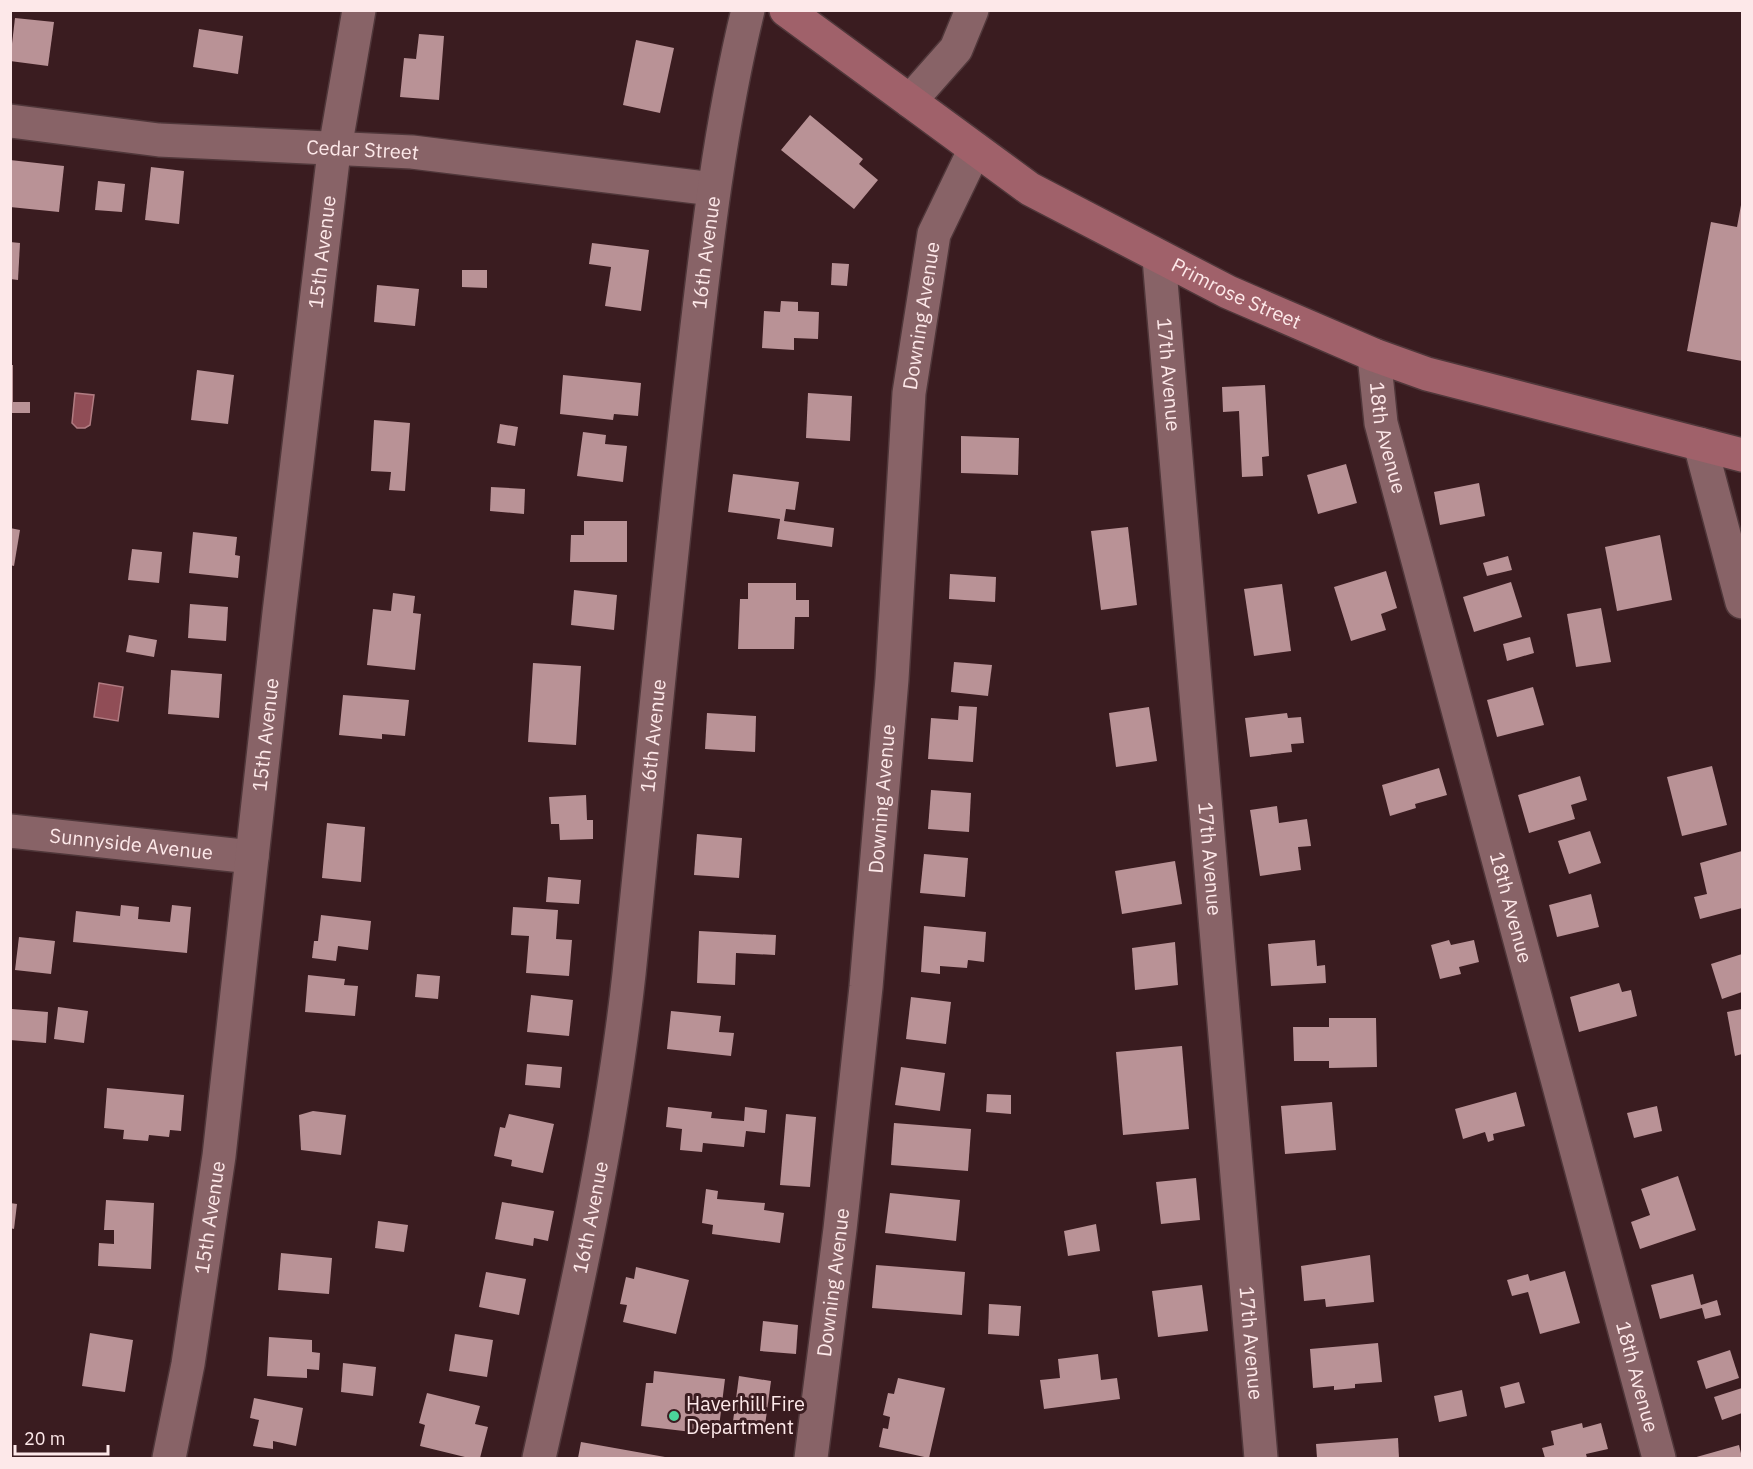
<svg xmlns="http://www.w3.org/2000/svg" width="1753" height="1469" font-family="'IBM Plex Sans',sans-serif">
<rect width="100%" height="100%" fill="#3a1c20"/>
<!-- water -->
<g fill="#904d56" stroke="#b17c82" stroke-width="1.5">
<path d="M 75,393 L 94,395 L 90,425 L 85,428 L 77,428 L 72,423 Z"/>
<path d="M 99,683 L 123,687 L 118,721 L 94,717 Z"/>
</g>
<!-- building -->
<g fill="#b99296">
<path d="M 15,18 L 54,22 L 48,66 L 10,61 Z"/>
<path d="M 199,29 L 243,36 L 238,74 L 193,67 Z"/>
<path d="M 419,34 L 444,36 L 439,100 L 400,97 L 404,58 L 416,59 Z"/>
<path d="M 636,40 L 674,48 L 660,113 L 623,105 Z"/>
<path d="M 810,115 L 863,159 L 859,164 L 878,180 L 854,209 L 781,150 Z"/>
<path d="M 10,160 L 64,166 L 59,212 L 10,207 Z"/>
<path d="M 151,167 L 184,171 L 179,224 L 145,220 Z"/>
<path d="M 98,181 L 125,184 L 122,212 L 95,210 Z"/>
<path d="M 1741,205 L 1742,205 L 1742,361 L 1687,351 L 1711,222 L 1737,227 Z"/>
<path d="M 10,242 L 20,243 L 18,280 L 10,279 Z"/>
<path d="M 592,243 L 649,250 L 641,311 L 605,306 L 611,267 L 589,264 Z"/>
<path d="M 832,263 L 849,264 L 847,286 L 831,285 Z"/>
<path d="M 462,270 L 487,270 L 487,288 L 462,287 Z"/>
<path d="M 377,285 L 419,289 L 415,326 L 374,322 Z"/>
<path d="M 781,301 L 798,302 L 798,311 L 819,312 L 818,339 L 794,338 L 794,350 L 762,348 L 764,311 L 780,312 Z"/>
<path d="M 10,365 L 13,365 L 13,402 L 30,402 L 30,413 L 10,413 Z"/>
<path d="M 197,370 L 234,375 L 228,424 L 191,420 Z"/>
<path d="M 563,375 L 641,383 L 638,416 L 614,414 L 613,420 L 560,414 Z"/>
<path d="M 1265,385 L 1269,456 L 1262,457 L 1263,476 L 1242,477 L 1239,411 L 1223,412 L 1222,387 Z"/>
<path d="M 808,393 L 852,396 L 850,441 L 806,438 Z"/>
<path d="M 374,420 L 410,423 L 405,491 L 389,490 L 391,472 L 371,471 Z"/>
<path d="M 500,424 L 518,427 L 515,446 L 497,443 Z"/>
<path d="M 583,432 L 606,435 L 605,444 L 627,446 L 623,482 L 577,476 Z"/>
<path d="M 961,436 L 1019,438 L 1018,475 L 961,473 Z"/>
<path d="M 1346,464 L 1357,503 L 1318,514 L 1307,475 Z"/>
<path d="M 733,474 L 799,482 L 795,510 L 786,509 L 784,521 L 834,528 L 832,547 L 777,539 L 780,519 L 728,512 Z"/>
<path d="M 1479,483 L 1485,516 L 1440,525 L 1434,492 Z"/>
<path d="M 491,487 L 525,489 L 524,514 L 490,511 Z"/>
<path d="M 584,521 L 627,521 L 627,562 L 570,562 L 571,535 L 584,535 Z"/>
<path d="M 1128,527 L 1137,605 L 1101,610 L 1091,531 Z"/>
<path d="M 10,528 L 20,530 L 14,566 L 10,565 Z"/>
<path d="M 193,532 L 237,537 L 235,555 L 240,556 L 238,578 L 189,573 Z"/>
<path d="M 1660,535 L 1672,600 L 1617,611 L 1605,547 Z"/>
<path d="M 132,549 L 162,552 L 159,583 L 128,580 Z"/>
<path d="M 1508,556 L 1512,570 L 1487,576 L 1483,563 Z"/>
<path d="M 1386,571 L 1397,608 L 1381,614 L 1386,630 L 1351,641 L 1334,587 Z"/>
<path d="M 950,574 L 996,577 L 995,602 L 949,599 Z"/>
<path d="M 1511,582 L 1522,617 L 1474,632 L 1463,597 Z"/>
<path d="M 748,583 L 796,583 L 796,600 L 809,600 L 809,617 L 795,617 L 794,649 L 738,649 L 740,599 L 748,599 Z"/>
<path d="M 1282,584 L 1291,651 L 1254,656 L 1244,589 Z"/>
<path d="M 574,590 L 617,595 L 614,630 L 571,625 Z"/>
<path d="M 393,593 L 415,596 L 413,613 L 421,614 L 415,670 L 367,665 L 373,609 L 391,611 Z"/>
<path d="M 190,604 L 228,607 L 226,641 L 188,638 Z"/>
<path d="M 1601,608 L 1611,662 L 1576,667 L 1567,614 Z"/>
<path d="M 129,635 L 157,640 L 154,657 L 126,652 Z"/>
<path d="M 1530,637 L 1534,653 L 1507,661 L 1503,644 Z"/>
<path d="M 954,662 L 992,665 L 988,696 L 951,692 Z"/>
<path d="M 533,663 L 581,666 L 576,745 L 528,742 Z"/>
<path d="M 171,670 L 222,674 L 219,718 L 168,714 Z"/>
<path d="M 1533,687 L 1544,725 L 1497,737 L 1487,700 Z"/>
<path d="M 343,695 L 409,700 L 405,736 L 382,734 L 382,739 L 339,735 Z"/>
<path d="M 959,706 L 977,707 L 973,762 L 928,759 L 931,718 L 958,720 Z"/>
<path d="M 1149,707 L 1157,761 L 1116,767 L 1109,713 Z"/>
<path d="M 707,713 L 756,716 L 755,752 L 705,749 Z"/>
<path d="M 1287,713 L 1288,718 L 1301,717 L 1304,743 L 1291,744 L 1292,752 L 1250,757 L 1245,718 Z"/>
<path d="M 1712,766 L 1727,825 L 1682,836 L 1667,777 Z"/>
<path d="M 1439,768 L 1447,795 L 1415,804 L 1416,808 L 1390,816 L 1382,785 Z"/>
<path d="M 1580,776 L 1587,800 L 1571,805 L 1575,819 L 1529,833 L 1518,795 Z"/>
<path d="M 931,790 L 971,793 L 969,832 L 928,829 Z"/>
<path d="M 586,795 L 587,820 L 593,820 L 593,839 L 560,840 L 559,824 L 551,824 L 549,797 Z"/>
<path d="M 1277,806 L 1279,823 L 1307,819 L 1311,846 L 1298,847 L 1301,870 L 1260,876 L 1250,810 Z"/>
<path d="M 327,823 L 365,827 L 361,882 L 322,878 Z"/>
<path d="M 1590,831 L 1601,863 L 1569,874 L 1558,841 Z"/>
<path d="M 697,834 L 742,838 L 739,878 L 694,875 Z"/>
<path d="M 1742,851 L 1742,908 L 1700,919 L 1694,897 L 1707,894 L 1700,863 Z"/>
<path d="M 924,854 L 968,858 L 965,897 L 920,893 Z"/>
<path d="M 1175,861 L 1182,904 L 1122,914 L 1115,871 Z"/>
<path d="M 548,877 L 581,880 L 579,904 L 546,902 Z"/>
<path d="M 1591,894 L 1599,927 L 1557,937 L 1549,905 Z"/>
<path d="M 121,905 L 139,907 L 138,919 L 170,922 L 172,905 L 191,907 L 187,953 L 73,942 L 76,911 L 120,916 Z"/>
<path d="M 513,907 L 558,910 L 556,939 L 572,940 L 569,976 L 526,973 L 529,936 L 511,935 Z"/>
<path d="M 321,915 L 371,921 L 368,950 L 338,946 L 336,961 L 312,958 L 314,941 L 318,941 Z"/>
<path d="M 924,926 L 986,932 L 984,962 L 968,960 L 967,968 L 940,966 L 940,974 L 921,972 Z"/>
<path d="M 699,931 L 776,935 L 775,955 L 736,953 L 735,985 L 697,983 Z"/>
<path d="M 19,937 L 55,941 L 51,974 L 15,970 Z"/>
<path d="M 1315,940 L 1317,966 L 1325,965 L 1326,983 L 1271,986 L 1268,944 Z"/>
<path d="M 1449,940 L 1451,945 L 1474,940 L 1479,962 L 1459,967 L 1461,974 L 1440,979 L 1431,945 Z"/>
<path d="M 1175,942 L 1178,985 L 1135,990 L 1132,948 Z"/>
<path d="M 1742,954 L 1742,992 L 1722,999 L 1711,964 Z"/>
<path d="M 417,974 L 440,976 L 438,999 L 415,997 Z"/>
<path d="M 308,975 L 345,979 L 344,985 L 358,986 L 355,1016 L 305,1012 Z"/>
<path d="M 1619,983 L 1622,992 L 1631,990 L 1637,1016 L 1579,1032 L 1570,997 Z"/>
<path d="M 531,995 L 573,1000 L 569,1036 L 527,1032 Z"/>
<path d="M 911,997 L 951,1002 L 946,1044 L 906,1039 Z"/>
<path d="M 58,1007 L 88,1011 L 84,1043 L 54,1039 Z"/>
<path d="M 12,1009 L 48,1012 L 46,1043 L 10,1040 Z"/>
<path d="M 1742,1009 L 1742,1054 L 1735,1056 L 1727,1012 Z"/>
<path d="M 671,1011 L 721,1016 L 719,1032 L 734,1033 L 731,1056 L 667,1049 Z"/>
<path d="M 1329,1018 L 1376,1018 L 1377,1067 L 1329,1068 L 1329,1061 L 1294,1061 L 1293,1027 L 1329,1027 Z"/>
<path d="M 1182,1046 L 1189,1129 L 1123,1135 L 1116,1052 Z"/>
<path d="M 527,1064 L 562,1067 L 560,1088 L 525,1085 Z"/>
<path d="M 901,1067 L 945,1073 L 940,1111 L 895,1105 Z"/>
<path d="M 107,1088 L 184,1095 L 181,1131 L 170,1130 L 169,1137 L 149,1135 L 148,1141 L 123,1139 L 124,1130 L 104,1128 Z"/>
<path d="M 1516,1092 L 1525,1126 L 1493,1134 L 1494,1140 L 1488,1142 L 1485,1132 L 1463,1139 L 1455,1109 Z"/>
<path d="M 987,1094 L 1011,1095 L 1011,1114 L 986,1112 Z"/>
<path d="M 1332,1102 L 1336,1150 L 1285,1154 L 1281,1106 Z"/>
<path d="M 1657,1106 L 1662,1131 L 1634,1138 L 1627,1113 Z"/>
<path d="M 668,1107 L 712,1112 L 711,1118 L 744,1121 L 745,1107 L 767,1110 L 765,1133 L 746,1131 L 744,1147 L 703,1143 L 702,1152 L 680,1150 L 682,1129 L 666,1127 Z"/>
<path d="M 313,1111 L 346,1115 L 341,1155 L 301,1150 L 299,1115 Z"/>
<path d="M 509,1114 L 554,1124 L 543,1173 L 511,1166 L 512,1160 L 494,1156 L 500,1127 L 505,1128 Z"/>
<path d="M 786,1114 L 816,1117 L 810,1187 L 780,1185 Z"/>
<path d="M 894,1123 L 971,1129 L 968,1171 L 891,1165 Z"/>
<path d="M 1678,1176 L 1696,1230 L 1640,1249 L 1631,1222 L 1650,1215 L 1641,1189 Z"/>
<path d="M 1196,1178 L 1200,1220 L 1161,1224 L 1156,1182 Z"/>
<path d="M 706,1189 L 718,1191 L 717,1199 L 765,1203 L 764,1210 L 784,1213 L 780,1243 L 712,1234 L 713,1225 L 702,1223 Z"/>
<path d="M 890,1193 L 960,1200 L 956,1241 L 885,1233 Z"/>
<path d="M 106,1200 L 154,1203 L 151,1269 L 98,1266 L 99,1243 L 114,1244 L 114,1230 L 104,1230 Z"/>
<path d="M 502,1202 L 554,1211 L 548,1241 L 534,1238 L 533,1246 L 495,1239 Z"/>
<path d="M 10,1203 L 17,1204 L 14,1229 L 10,1228 Z"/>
<path d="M 378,1221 L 408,1225 L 404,1252 L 375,1248 Z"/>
<path d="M 1096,1224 L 1100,1251 L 1068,1256 L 1064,1231 Z"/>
<path d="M 281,1253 L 332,1258 L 329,1294 L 278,1290 Z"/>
<path d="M 1370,1255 L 1374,1302 L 1326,1307 L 1325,1299 L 1304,1301 L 1301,1266 Z"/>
<path d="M 876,1265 L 965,1272 L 962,1315 L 872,1308 Z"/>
<path d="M 636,1267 L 689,1280 L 676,1334 L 623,1322 L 627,1305 L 620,1304 L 626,1277 L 634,1279 Z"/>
<path d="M 1565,1271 L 1580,1323 L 1540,1334 L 1528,1292 L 1512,1296 L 1507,1280 L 1528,1274 L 1530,1281 Z"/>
<path d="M 486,1272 L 526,1279 L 519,1315 L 479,1307 Z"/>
<path d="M 1693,1274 L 1701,1305 L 1717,1300 L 1721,1315 L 1705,1319 L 1702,1308 L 1660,1319 L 1651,1285 Z"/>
<path d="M 1202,1285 L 1208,1331 L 1158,1337 L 1152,1291 Z"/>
<path d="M 989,1304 L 1021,1306 L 1019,1336 L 988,1334 Z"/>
<path d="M 763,1321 L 798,1325 L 796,1354 L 760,1351 Z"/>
<path d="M 90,1333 L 133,1340 L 125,1392 L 82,1386 Z"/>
<path d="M 455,1334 L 493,1340 L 487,1377 L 449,1371 Z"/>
<path d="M 269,1337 L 312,1340 L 312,1352 L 320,1353 L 319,1370 L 307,1369 L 307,1378 L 267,1376 Z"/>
<path d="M 1378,1343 L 1382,1382 L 1355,1384 L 1355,1388 L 1334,1390 L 1334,1386 L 1313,1388 L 1310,1349 Z"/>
<path d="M 1730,1350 L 1739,1378 L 1706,1389 L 1697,1361 Z"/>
<path d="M 1098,1354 L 1101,1380 L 1117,1378 L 1120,1399 L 1044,1409 L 1040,1380 L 1060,1378 L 1058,1359 Z"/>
<path d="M 343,1363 L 376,1367 L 373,1396 L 341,1392 Z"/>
<path d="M 654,1371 L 725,1379 L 718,1435 L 641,1426 L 646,1383 L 653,1383 Z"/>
<path d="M 739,1376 L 771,1381 L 764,1433 L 732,1429 Z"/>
<path d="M 898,1378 L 945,1388 L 929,1458 L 879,1447 L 883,1428 L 888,1429 L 890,1417 L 883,1415 L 888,1393 L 894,1394 Z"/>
<path d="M 1519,1382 L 1525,1403 L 1505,1408 L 1500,1387 Z"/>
<path d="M 1742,1388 L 1742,1413 L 1722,1420 L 1714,1397 Z"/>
<path d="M 1462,1390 L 1467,1416 L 1439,1422 L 1434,1396 Z"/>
<path d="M 427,1393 L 480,1406 L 475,1424 L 488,1427 L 480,1458 L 469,1458 L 420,1446 L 425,1425 L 419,1423 Z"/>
<path d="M 254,1398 L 303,1408 L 296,1446 L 273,1441 L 273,1449 L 253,1446 L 259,1420 L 250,1418 Z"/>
<path d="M 1582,1423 L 1583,1428 L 1601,1423 L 1608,1449 L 1586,1454 L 1587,1458 L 1545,1458 L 1542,1448 L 1554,1445 L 1551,1431 Z"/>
<path d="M 1398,1438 L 1399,1458 L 1317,1458 L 1316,1444 Z"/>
<path d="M 581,1442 L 665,1457 L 665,1458 L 578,1458 Z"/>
<path d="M 1739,1445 L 1742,1458 L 1693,1458 Z"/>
</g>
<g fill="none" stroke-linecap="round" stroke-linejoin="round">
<!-- minor casing -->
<g stroke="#50373a" stroke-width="36">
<g id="minor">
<path d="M 910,101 L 956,49 L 972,10"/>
<path id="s1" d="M 10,121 L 159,140 L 412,152 L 713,189"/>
<path id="s2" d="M 1159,258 L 1261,1458"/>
<path id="s3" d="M 1374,355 L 1381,423 L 1659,1458"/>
<path d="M 1700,444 L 1742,602"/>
<path id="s4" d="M 10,831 L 252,857"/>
<path id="s5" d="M 169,1458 L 188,1364 L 219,1156 L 279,613 L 333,160 L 359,10"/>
<path id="s6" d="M 539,1458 C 575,1298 611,1137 629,974 C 649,781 667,588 689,396 C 704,266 717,137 748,10"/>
<path id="s7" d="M 811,1458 L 840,1229 L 866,987 L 892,679 L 909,393 L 934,234 L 975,149"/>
</g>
</g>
<!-- secondary casing -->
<g stroke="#50373a" stroke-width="36">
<g id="secondary">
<path id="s8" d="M 786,10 L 1030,189 L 1228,292 L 1374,355 L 1427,374 L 1742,455"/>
</g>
</g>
<!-- minor -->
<use href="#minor" stroke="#886367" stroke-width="33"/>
<!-- secondary -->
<use href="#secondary" stroke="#a0616a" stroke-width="33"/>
</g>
<!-- markers -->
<circle fill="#4bd49b" stroke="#3a1c20" stroke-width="2" cx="674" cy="1416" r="6"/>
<g text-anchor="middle" stroke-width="6" stroke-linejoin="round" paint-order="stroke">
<!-- street labels -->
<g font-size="20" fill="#fde8e9" stroke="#3a1c20">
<text dy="7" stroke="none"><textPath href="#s1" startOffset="354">Cedar Street</textPath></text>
<text dy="7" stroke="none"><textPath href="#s5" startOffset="1216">15th Avenue</textPath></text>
<text dy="7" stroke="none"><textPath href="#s6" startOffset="1218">16th Avenue</textPath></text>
<text dy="7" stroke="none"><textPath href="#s8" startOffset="534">Primrose Street</textPath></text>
<text dy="7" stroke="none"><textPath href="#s7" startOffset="1148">Downing Avenue</textPath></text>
<text dy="7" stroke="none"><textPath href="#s2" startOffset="117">17th Avenue</textPath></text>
<text dy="7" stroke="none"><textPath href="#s3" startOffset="84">18th Avenue</textPath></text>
<text dy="7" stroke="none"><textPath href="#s5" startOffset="730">15th Avenue</textPath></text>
<text dy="7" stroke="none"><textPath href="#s6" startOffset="732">16th Avenue</textPath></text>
<text dy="7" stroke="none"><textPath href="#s7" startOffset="663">Downing Avenue</textPath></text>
<text dy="7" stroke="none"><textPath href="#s4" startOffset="122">Sunnyside Avenue</textPath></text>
<text dy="7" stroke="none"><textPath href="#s2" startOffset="603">17th Avenue</textPath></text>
<text dy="7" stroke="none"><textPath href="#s3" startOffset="570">18th Avenue</textPath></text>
<text dy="7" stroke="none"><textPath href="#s5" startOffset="244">15th Avenue</textPath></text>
<text dy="7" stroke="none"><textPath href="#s6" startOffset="246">16th Avenue</textPath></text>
<text dy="7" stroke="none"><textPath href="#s7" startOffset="177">Downing Avenue</textPath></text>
<text dy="7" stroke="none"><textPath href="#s2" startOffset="1089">17th Avenue</textPath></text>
<text dy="7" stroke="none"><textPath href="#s3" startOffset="1056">18th Avenue</textPath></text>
</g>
<!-- poi labels -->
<g font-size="20" fill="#fde8e9" stroke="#3a1c20" text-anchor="start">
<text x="686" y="1411">Haverhill Fire<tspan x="686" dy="23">Department</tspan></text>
</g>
</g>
<!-- border -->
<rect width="1753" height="1469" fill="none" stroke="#fde8e9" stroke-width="24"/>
<!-- scale -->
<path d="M15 1445v9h93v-9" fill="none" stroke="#fde8e9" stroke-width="3"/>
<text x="24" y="1445" font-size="18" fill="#fde8e9" stroke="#3a1c20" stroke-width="4.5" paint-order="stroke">20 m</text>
</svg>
